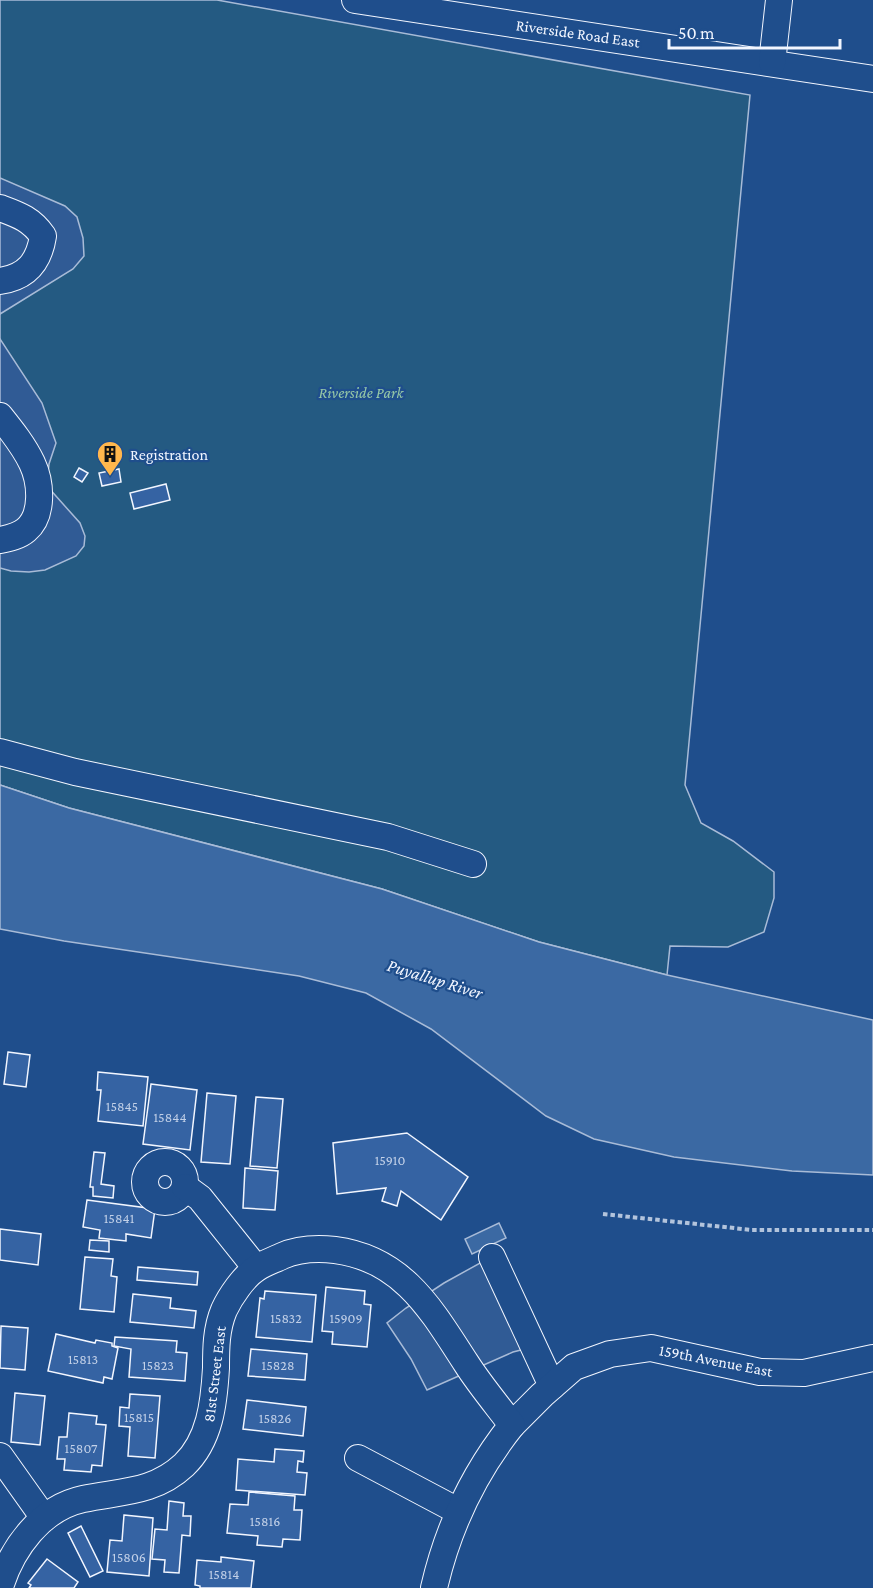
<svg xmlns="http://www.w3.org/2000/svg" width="873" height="1588" font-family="'Crimson Pro',serif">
<rect width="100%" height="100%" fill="#1f4e8c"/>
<!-- green -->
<path fill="#245a82" stroke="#a8bbd7" stroke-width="1.5" d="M 0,0 L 217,0 L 750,95 L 685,785 L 701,823 L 733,841 L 774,872 L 774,898 L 764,932 L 728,947 L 670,946 L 667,975 L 539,942 L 382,889 L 69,808 L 0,785 Z"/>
<!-- parking -->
<g fill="#305b95" stroke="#a8bbd7" stroke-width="1.5">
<path d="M 0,178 L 65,206 L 77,217 L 83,238 L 84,256 L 73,269 L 0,314 Z"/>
<path d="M 0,339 L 42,403 L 56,443 L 49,464 L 47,486 L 80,523 L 85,536 L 84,546 L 76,556 L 45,570 L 29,572 L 11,571 L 0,568 Z"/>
<path d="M 500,1252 L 541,1345 L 513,1352 L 427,1390 L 411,1359 L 387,1323 L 406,1308 L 444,1283 Z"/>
</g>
<!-- water -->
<g fill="#3b69a3" stroke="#a8bbd7" stroke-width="1.5">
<path d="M 0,785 L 69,808 L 382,889 L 539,942 L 667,975 L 873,1020 L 873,1175 L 792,1171 L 674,1157 L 594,1139 L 546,1116 L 431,1029 L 366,993 L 299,976 L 64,941 L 0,929 Z"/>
<path d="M 499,1223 L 506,1238 L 472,1254 L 465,1239 Z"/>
</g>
<!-- building -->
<g fill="#3563a3" stroke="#f2f6ff" stroke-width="1.5">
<path d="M 79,468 L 88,473 L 82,482 L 74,477 Z"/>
<path d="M 119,469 L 121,482 L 102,486 L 99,473 Z"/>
<path d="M 166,484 L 170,500 L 134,509 L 130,493 Z"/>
<path d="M 8,1052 L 30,1055 L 26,1087 L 4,1084 Z"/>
<path d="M 98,1072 L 148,1077 L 143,1126 L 98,1121 L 101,1090 L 97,1090 Z"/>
<path d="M 151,1084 L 197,1090 L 190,1150 L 143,1144 Z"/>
<path d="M 207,1093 L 236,1096 L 230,1164 L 201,1162 Z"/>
<path d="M 256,1097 L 283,1099 L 277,1168 L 250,1166 Z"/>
<path d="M 407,1133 L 468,1177 L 441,1220 L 401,1191 L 397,1206 L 382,1201 L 386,1188 L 337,1194 L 333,1143 Z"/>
<path d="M 94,1152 L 105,1153 L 101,1184 L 114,1186 L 113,1198 L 93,1196 L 93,1187 L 90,1187 Z"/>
<path d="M 245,1168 L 278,1171 L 275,1210 L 243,1208 Z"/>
<path d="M 87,1200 L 155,1209 L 151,1238 L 126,1234 L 126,1241 L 99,1238 L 100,1230 L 83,1227 Z"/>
<path d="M 0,1229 L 41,1234 L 38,1265 L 0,1260 Z"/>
<path d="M 90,1240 L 109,1241 L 109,1252 L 89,1250 Z"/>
<path d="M 85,1257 L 113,1259 L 111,1276 L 117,1277 L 114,1312 L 80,1309 Z"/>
<path d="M 138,1267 L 198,1272 L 197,1285 L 137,1280 Z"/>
<path d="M 326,1287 L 365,1291 L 364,1304 L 371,1305 L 367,1347 L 332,1344 L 333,1332 L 322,1331 Z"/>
<path d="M 265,1291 L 316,1295 L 312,1342 L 256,1337 L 260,1298 L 264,1299 Z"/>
<path d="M 133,1294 L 171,1298 L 170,1308 L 196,1311 L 194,1328 L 130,1322 Z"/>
<path d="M 1,1326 L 28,1328 L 25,1370 L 0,1368 Z"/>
<path d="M 56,1334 L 95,1343 L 96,1340 L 112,1343 L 112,1346 L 118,1348 L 112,1379 L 104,1377 L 103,1383 L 48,1371 Z"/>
<path d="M 115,1337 L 177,1341 L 176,1352 L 187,1353 L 185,1381 L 129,1377 L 131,1349 L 114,1346 Z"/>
<path d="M 251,1349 L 307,1354 L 305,1380 L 248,1376 Z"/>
<path d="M 15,1393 L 45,1396 L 40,1445 L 11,1442 Z"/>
<path d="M 130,1394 L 160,1396 L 155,1458 L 128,1456 L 130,1427 L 119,1426 L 120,1407 L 129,1408 Z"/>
<path d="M 247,1400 L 306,1407 L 303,1436 L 243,1429 Z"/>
<path d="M 69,1413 L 97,1416 L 96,1424 L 106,1425 L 102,1466 L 92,1465 L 91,1472 L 64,1470 L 65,1459 L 57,1459 L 59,1437 L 67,1437 Z"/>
<path d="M 275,1449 L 304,1451 L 303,1462 L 298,1461 L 297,1472 L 307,1473 L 305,1495 L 236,1490 L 238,1459 L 274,1462 Z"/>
<path d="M 249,1492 L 295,1496 L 294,1510 L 302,1510 L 300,1540 L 283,1539 L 282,1547 L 257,1545 L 258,1536 L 227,1533 L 230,1504 L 248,1505 Z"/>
<path d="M 169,1501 L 184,1503 L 183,1516 L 191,1516 L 190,1536 L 182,1535 L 179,1573 L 164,1572 L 165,1560 L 152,1559 L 155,1529 L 167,1530 Z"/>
<path d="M 124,1515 L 153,1518 L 149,1576 L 107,1572 L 110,1540 L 122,1541 Z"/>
<path d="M 81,1526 L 103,1571 L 90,1577 L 68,1533 Z"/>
<path d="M 221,1557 L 254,1561 L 251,1588 L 200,1588 L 200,1586 L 195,1585 L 197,1560 L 221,1562 Z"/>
<path d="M 47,1559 L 78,1582 L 74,1588 L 29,1588 L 31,1585 L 28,1583 Z"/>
</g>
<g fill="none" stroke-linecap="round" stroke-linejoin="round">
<!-- minor casing -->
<g stroke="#f2f6ff" stroke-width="28">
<g id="minor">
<path d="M 355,0 L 873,79"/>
<path d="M 772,63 L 779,0"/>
<path d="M 0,208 C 19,215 31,219 43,236 C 39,262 27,277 0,281"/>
<path d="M 0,416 C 12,431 24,446 32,463 C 41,482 44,515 26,530 C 19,536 10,538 0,540"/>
<path d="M 0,752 L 75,772 L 388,837 L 473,864"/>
<circle cx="165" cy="1182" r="20"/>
<path d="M 185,1187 L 200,1198 L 256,1268"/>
<path d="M 492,1257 L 552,1386"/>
<path d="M 512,1425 L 542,1395 L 574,1367 L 610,1354 L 651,1348 L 760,1372 L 804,1373 L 873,1358"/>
<path d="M 0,1456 L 44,1518"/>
<path d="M 358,1458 L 458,1511"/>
<path d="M 0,1587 C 12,1548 41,1508 83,1499 C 121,1491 154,1493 184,1465 C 210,1440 214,1403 216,1368 C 216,1349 216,1329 224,1310 C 230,1297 244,1276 257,1268 C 264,1263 274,1260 282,1256 C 298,1249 317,1248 335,1250 C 404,1259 432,1311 466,1363 C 480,1385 497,1405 512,1425 C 473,1474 448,1527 434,1588"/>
</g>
</g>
<!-- path -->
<path stroke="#b3c4dc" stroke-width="4" stroke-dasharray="4.5 3" stroke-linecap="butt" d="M 603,1214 L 752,1230 L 873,1230"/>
<!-- minor -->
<use href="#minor" stroke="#1f4e8c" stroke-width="26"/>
</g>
<!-- icons -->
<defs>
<g id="building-pin" transform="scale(1.35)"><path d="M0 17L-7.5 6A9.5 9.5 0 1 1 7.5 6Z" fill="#ffb74d" stroke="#1f4e8c"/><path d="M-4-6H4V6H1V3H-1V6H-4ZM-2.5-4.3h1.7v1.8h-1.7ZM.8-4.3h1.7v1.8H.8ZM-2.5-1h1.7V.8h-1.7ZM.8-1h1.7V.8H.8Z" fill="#111"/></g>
</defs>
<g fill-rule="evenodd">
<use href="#building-pin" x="110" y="454"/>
</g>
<g text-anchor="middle" stroke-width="4.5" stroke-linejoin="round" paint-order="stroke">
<!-- number labels -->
<g font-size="14" fill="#c3d1e8">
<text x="122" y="1111">15845</text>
<text x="170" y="1122">15844</text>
<text x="390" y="1165">15910</text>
<text x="119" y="1223">15841</text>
<text x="286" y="1323">15832</text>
<text x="346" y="1323">15909</text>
<text x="83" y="1364">15813</text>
<text x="158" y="1370">15823</text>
<text x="278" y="1370">15828</text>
<text x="139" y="1422">15815</text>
<text x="275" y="1423">15826</text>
<text x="81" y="1453">15807</text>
<text x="265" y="1526">15816</text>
<text x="129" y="1562">15806</text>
<text x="224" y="1579">15814</text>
</g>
<!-- street labels -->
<g font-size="16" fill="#f2f6ff" stroke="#1f4e8c">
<text transform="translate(578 33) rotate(8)" y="6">Riverside Road East</text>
<text transform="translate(716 1360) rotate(11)" y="6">159th Avenue East</text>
<text transform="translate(214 1374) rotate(-83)" y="6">81st Street East</text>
</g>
<!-- park labels -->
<g font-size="16" font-style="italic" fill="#97c8a6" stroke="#1f4e8c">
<text x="361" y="398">Riverside Park</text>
</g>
<!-- poi labels -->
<g font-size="16" fill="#f2f6ff" stroke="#1f4e8c" text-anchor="start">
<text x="130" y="460">Registration</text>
</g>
<!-- water labels -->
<g font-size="18" font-style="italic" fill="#f2f6ff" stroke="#1f4e8c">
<text transform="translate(435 979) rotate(17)" y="6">Puyallup River</text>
</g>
</g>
<!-- scale -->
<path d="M669 39v9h171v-9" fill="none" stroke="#f2f6ff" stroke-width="3"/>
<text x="678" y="39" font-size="18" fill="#f2f6ff" stroke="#1f4e8c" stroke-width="4.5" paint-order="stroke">50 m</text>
</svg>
